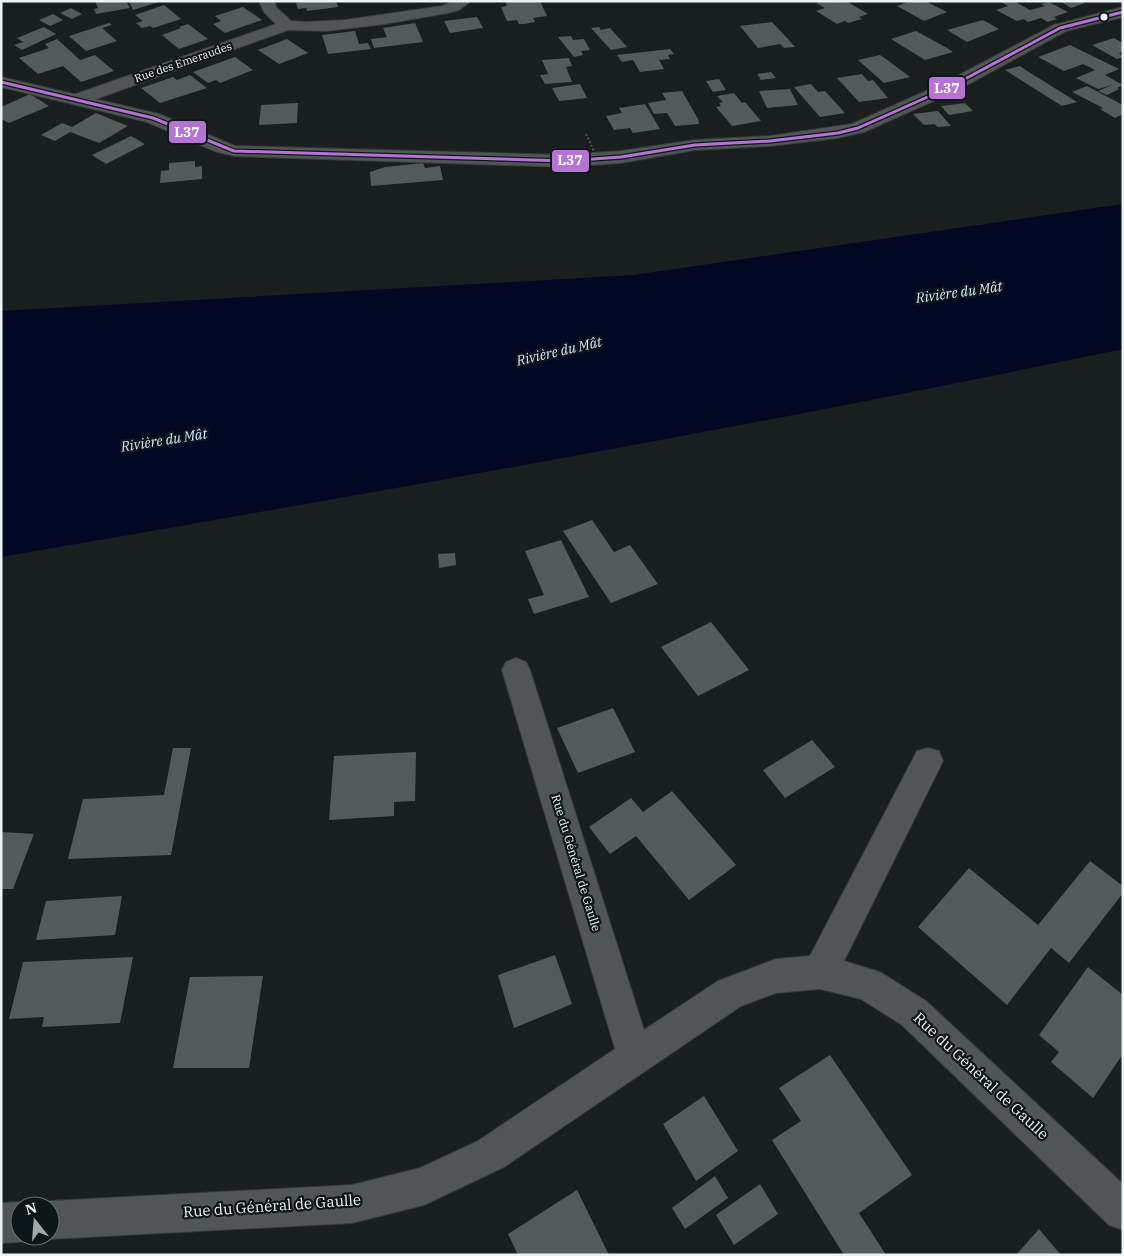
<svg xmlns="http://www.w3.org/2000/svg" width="1124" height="1256" font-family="'IBM Plex Serif',serif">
<rect width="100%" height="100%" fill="#191e1f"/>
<!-- water -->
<path fill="#020724" d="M 1123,204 L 1123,349 C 751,427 376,492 1,557 L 1,311 L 634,275 Z"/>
<!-- building -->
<g fill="#545959">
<path d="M 95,1 L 126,1 L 130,8 L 96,14 L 94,9 L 98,8 Z"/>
<path d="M 134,1 L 159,1 L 159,2 L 133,10 L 129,2 Z"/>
<path d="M 304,1 L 336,1 L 338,7 L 307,11 L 306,8 L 298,9 L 296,3 Z"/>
<path d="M 505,1 L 540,1 L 547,16 L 533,18 L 535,22 L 524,24 L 519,24 L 517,20 L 507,21 L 501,7 L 507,6 Z"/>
<path d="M 822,1 L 846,1 L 868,14 L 859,17 L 862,19 L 848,23 L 845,21 L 837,24 L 816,11 L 825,8 L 816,3 Z"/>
<path d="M 911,1 L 925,1 L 947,12 L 924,21 L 897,6 Z"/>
<path d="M 999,1 L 1014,1 L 1030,10 L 1045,6 L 1041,4 L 1049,2 L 1068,12 L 1054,17 L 1057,19 L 1048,22 L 1041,18 L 1028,22 L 1024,19 L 1017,21 L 996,10 L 1008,6 Z"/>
<path d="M 1060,1 L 1082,1 L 1085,3 L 1071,8 Z"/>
<path d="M 164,5 L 181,19 L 153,28 L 150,26 L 142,28 L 136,23 L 143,21 L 135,15 Z"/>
<path d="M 243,7 L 262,20 L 225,33 L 213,24 L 221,21 L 215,16 Z"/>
<path d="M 71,8 L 82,14 L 72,19 L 60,13 Z"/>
<path d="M 53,14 L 63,20 L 50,26 L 39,20 Z"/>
<path d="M 477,17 L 483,28 L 450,33 L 444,21 Z"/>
<path d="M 983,20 L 999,29 L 967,42 L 947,30 Z"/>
<path d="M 772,22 L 788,39 L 795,47 L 784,48 L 780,44 L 758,48 L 740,26 Z"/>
<path d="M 109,23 L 112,25 L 102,28 L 117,41 L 86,51 L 69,36 Z"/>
<path d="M 415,23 L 423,42 L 374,48 L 371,39 L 387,37 L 383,28 Z"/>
<path d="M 188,24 L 208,39 L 179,49 L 162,35 L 181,28 L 179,27 Z"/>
<path d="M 44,27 L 56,34 L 22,50 L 14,45 L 23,42 L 17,38 Z"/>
<path d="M 599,27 L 601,30 L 610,28 L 627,47 L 611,50 L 591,28 Z"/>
<path d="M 355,31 L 359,44 L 368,43 L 371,49 L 328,54 L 322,35 Z"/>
<path d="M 916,31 L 947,48 L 953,52 L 925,60 L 891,39 Z"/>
<path d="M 571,36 L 573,40 L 584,39 L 590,50 L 581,51 L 583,55 L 574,57 L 558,37 Z"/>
<path d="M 1114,38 L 1123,43 L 1123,52 L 1119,53 L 1123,57 L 1117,59 L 1092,45 Z"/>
<path d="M 57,39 L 80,60 L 95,55 L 114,71 L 81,82 L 63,66 L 38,74 L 19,58 L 49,48 L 45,44 Z"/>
<path d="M 287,39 L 308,53 L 279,64 L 258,50 Z"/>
<path d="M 1070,45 L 1119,69 L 1105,75 L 1123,85 L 1117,88 L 1119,89 L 1107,95 L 1098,91 L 1112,85 L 1098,89 L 1076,78 L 1095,70 L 1083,64 L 1064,71 L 1038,57 Z"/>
<path d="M 670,49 L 674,54 L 668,55 L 670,59 L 659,60 L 664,69 L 640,72 L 633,60 L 622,62 L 617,55 Z"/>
<path d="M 880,55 L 886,59 L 910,77 L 884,83 L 858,60 Z"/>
<path d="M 235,57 L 253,70 L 220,83 L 216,80 L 208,83 L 193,72 Z"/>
<path d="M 569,58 L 572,66 L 566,67 L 572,82 L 545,84 L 540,75 L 548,74 L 542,60 Z"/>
<path d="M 1020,66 L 1024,69 L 1077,102 L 1062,106 L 1005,70 Z"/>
<path d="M 771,72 L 776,78 L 761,80 L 757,74 Z"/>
<path d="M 862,74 L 868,81 L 873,80 L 888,98 L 859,102 L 837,78 Z"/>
<path d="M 190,75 L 207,88 L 160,103 L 141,88 L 173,77 L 177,80 Z"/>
<path d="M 719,79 L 726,90 L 713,92 L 706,81 Z"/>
<path d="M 580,84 L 587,98 L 559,101 L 552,88 Z"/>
<path d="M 811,84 L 818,92 L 825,91 L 845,113 L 820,117 L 794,87 Z"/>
<path d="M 1087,86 L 1123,105 L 1123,114 L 1115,118 L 1100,109 L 1103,108 L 1072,92 Z"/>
<path d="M 790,89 L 798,105 L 767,108 L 759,91 Z"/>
<path d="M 682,91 L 698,119 L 699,124 L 675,126 L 667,113 L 654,114 L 648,103 L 666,100 L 662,93 Z"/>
<path d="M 734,93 L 742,103 L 745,102 L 761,121 L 732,126 L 716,107 L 721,106 L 719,103 L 723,102 L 717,96 Z"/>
<path d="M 30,94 L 49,106 L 9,123 L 1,119 L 1,107 Z"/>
<path d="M 298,103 L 297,123 L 259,125 L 261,105 Z"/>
<path d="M 965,103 L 973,111 L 949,115 L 941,106 Z"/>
<path d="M 645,104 L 660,129 L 633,133 L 630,128 L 614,130 L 606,116 L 622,113 L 619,108 Z"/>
<path d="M 938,111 L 951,126 L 938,127 L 934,124 L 924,125 L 913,114 Z"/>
<path d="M 96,113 L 128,126 L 99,143 L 70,132 L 55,141 L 41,135 L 62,123 L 72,127 Z"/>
<path d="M 131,136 L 145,144 L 106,164 L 92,155 Z"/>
<path d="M 195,161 L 195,167 L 202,166 L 202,179 L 160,183 L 161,171 L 169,170 L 169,163 Z"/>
<path d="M 423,163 L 425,168 L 440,166 L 443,180 L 371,186 L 370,172 L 385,167 Z"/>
<path d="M 592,520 L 614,552 L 630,545 L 658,584 L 611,603 L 563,531 Z"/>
<path d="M 561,540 L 589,597 L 534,614 L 528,599 L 544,595 L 525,551 Z"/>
<path d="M 455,553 L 456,565 L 439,568 L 438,554 Z"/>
<path d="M 711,622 L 749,670 L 698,696 L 661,647 Z"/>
<path d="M 613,708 L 635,752 L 578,773 L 557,728 Z"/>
<path d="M 812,740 L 835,767 L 785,798 L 763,770 Z"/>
<path d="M 173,748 L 191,748 L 171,855 L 68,859 L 83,799 L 164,795 Z"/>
<path d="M 416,752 L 415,801 L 394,802 L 394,816 L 329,820 L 334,756 Z"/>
<path d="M 672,791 L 736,865 L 689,900 L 636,836 L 610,854 L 589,827 L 631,798 L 643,812 Z"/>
<path d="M 1,832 L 34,834 L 13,889 L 1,889 Z"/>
<path d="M 1090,861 L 1123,886 L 1123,893 L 1069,963 L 1051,948 L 1007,1005 L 918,927 L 969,868 L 1038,925 Z"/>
<path d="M 122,896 L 115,935 L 36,940 L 46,901 Z"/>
<path d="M 555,955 L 572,1004 L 514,1028 L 498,975 Z"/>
<path d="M 133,957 L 120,1023 L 42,1027 L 44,1017 L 9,1019 L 23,962 Z"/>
<path d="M 1088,967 L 1123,995 L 1123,1054 L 1093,1098 L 1051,1062 L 1059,1052 L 1039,1035 Z"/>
<path d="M 263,976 L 249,1068 L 173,1068 L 190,977 Z"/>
<path d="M 830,1055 L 912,1175 L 859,1213 L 886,1255 L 844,1255 L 772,1140 L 801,1121 L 779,1088 Z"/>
<path d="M 704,1096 L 738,1151 L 696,1181 L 663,1124 Z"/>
<path d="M 715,1176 L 728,1198 L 685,1229 L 672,1208 Z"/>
<path d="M 760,1184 L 778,1214 L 734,1245 L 716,1215 Z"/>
<path d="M 577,1190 L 609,1255 L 518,1255 L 508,1234 Z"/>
<path d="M 1039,1229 L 1061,1255 L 1016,1255 Z"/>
</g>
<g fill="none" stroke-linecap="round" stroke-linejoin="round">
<!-- minor casing -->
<g stroke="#373a3b" stroke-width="2">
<g id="minor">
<path d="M 259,1 L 275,1 L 276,7 L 291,21 L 306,22 L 345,20 L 442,6 L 453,1 L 471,1 L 459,10 L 448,13 L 385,24 L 326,31 L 288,30 L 85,103 L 79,104 L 73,103 L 70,99 L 73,95 L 276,24 L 264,12 Z"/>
<path d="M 516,658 L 526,662 L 530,670 L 644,1030 L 718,981 L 776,959 L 810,956 L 917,751 L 928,748 L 939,751 L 943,761 L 844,961 L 880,972 L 926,1001 L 1123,1184 L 1123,1230 L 1109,1225 L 902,1025 L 861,999 L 820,989 L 776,993 L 741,1006 L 504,1167 L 424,1205 L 352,1223 L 50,1239 L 42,1236 L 50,1236 L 50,1206 L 37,1206 L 50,1201 L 352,1185 L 420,1168 L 478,1141 L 615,1049 L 502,670 L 506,662 Z"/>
<path d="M 20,1202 L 28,1206 L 20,1206 L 20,1236 L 33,1236 L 20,1242 L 1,1243 L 1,1203 Z"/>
</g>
</g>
<!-- tertiary casing -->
<g stroke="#373a3b" stroke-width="2">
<path id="tertiary" d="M 1123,7 L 1123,17 L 1066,31 L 956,91 L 864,132 L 838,138 L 770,146 L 695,150 L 621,163 L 565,167 L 234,156 L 217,152 L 147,122 L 1,87 L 1,77 L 159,114 L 235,146 L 565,155 L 621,151 L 695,140 L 770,136 L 852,124 L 944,83 L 1054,25 Z"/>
</g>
<!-- minor -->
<use href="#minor" fill="#515555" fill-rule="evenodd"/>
<!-- tertiary -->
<use href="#tertiary" fill="#515555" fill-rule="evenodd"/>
<!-- path-bridge -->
<path stroke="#4d5152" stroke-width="2" stroke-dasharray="2 2" stroke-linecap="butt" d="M 586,134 L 601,166"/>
<!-- bus-1 casing -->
<g stroke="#0d1719" stroke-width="5.5">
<path id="bus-1" d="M 1,82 L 153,118 L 234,151 L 565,161 L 621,157 L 695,145 L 770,141 L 838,133 L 858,128 L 950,87 L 1060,28 L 1123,12"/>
</g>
<!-- bus-1 -->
<use href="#bus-1" stroke="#b673d3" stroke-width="3"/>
</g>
<!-- markers -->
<circle fill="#ecf3f4" stroke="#0d1719" stroke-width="2" cx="1104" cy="17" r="4.5"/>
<g text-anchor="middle" stroke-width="4.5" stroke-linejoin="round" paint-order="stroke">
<!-- far-street labels -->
<g font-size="11" fill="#ecf3f4" stroke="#0d1719">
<text transform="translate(183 62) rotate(-19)" y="4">Rue des Emeraudes</text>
</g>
<!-- street labels -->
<g font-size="12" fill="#ecf3f4" stroke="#0d1719">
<text transform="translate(576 863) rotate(73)" y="4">Rue du Général de Gaulle</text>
</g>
<!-- water labels -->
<g font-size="14" font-style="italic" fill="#d5e5ff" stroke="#0d1719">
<text transform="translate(959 292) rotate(-8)" y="5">Rivière du Mât</text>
<text transform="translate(559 351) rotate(-13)" y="5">Rivière du Mât</text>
<text transform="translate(164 440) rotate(-9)" y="5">Rivière du Mât</text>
</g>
<!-- near-street labels -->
<g font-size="15" fill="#ecf3f4" stroke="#0d1719">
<text transform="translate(981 1076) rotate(43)" y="5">Rue du Général de Gaulle</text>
<text transform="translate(272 1206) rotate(-4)" y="5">Rue du Général de Gaulle</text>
</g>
</g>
<g stroke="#0d1719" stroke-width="2">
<rect x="928" y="76" width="38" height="24" rx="5" fill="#b673d3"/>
<rect x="168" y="120" width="39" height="24" rx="5" fill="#b673d3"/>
<rect x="551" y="149" width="39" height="24" rx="5" fill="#b673d3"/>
</g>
<g font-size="14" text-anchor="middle" font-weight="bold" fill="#fff">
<text x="947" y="93">L37</text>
<text x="187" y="137">L37</text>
<text x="570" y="165">L37</text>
</g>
<!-- border -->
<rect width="1124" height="1256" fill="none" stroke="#ecf3f4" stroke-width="5"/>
<!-- north arrow -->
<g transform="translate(35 1221) rotate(343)"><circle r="24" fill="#0d1719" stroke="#666f71"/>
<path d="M0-4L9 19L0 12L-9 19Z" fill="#a2a8a9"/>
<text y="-8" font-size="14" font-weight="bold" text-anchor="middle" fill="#ecf3f4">N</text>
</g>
</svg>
